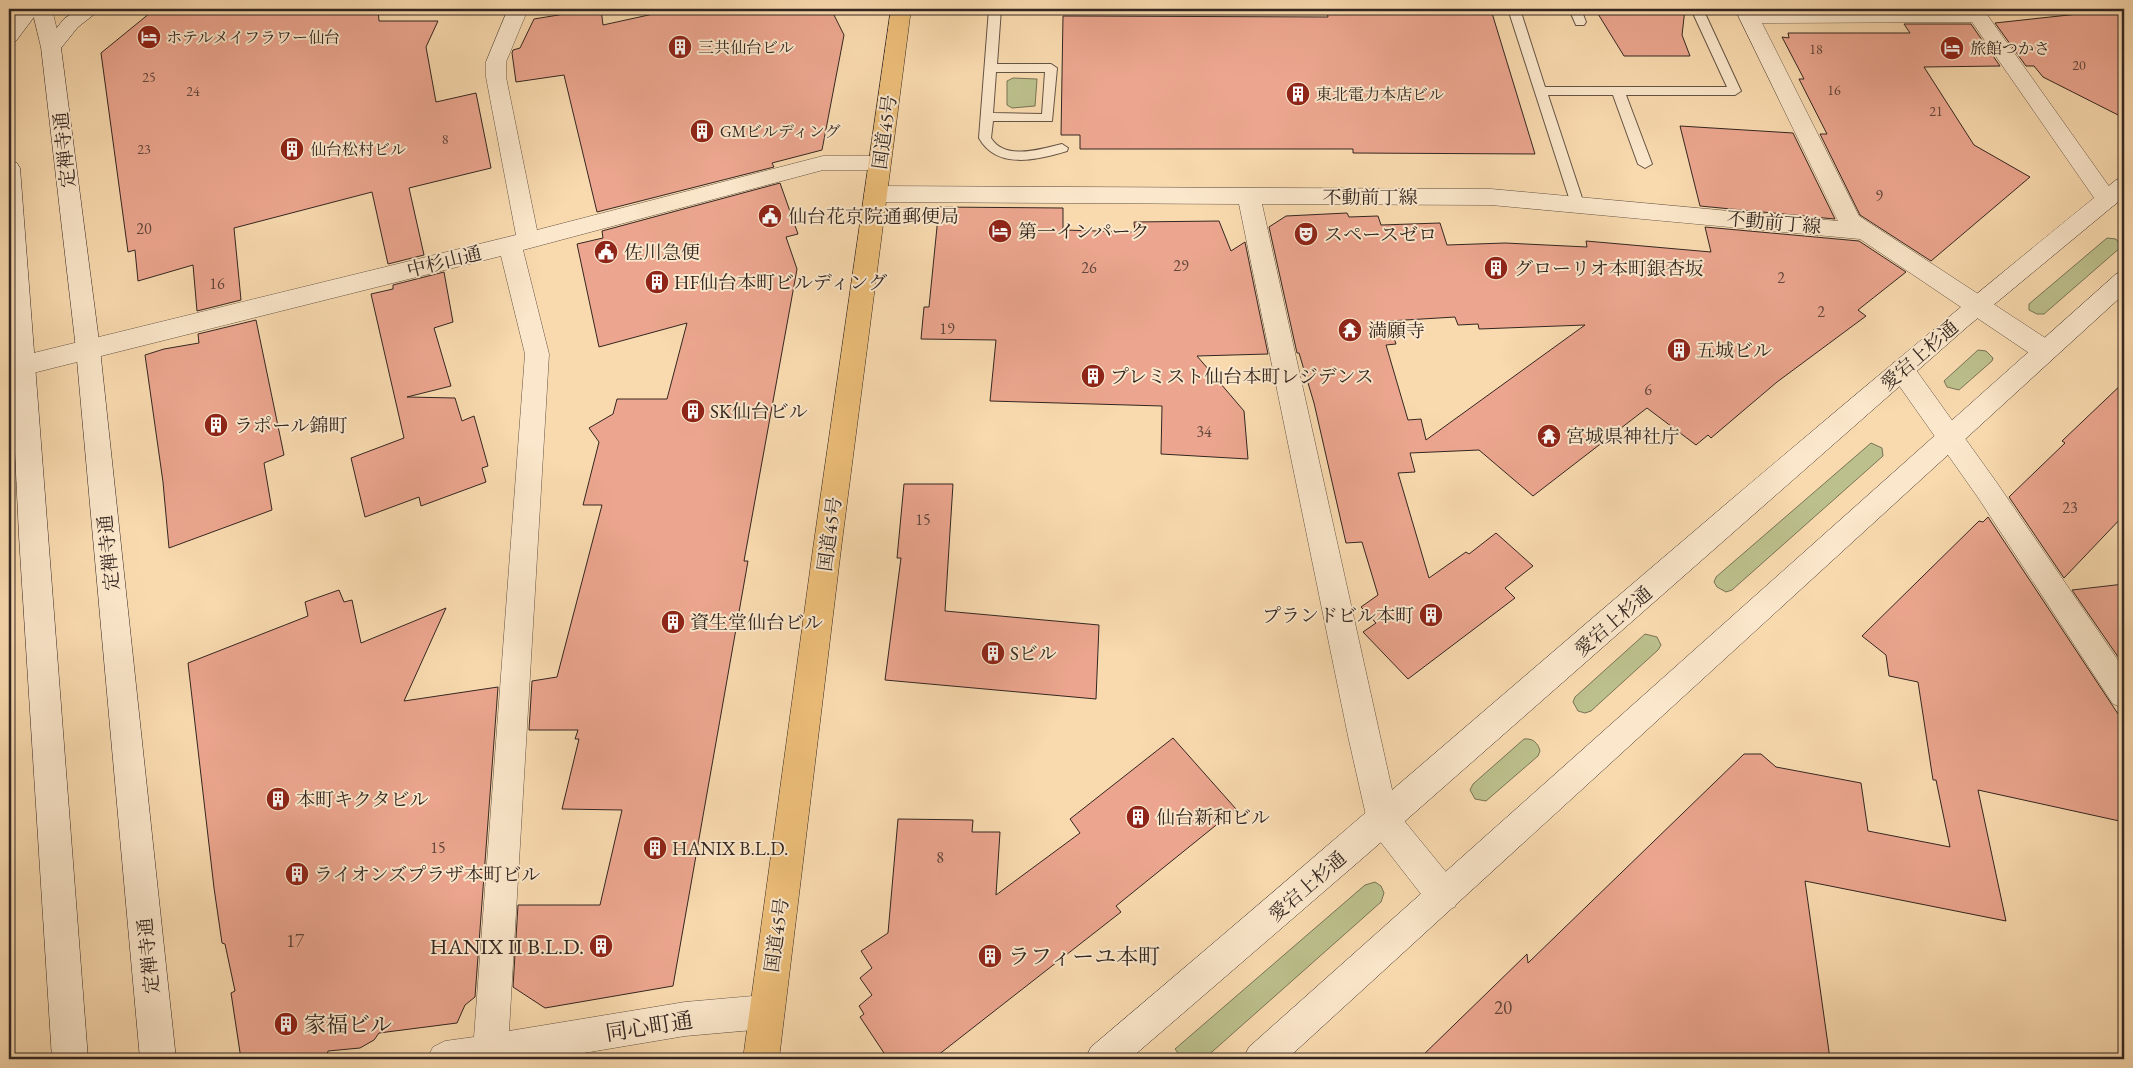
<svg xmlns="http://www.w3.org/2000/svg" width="2133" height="1068" font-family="'EB Garamond','Noto Serif JP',serif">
<rect width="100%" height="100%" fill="#f9daaf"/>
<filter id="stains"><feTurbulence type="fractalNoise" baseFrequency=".004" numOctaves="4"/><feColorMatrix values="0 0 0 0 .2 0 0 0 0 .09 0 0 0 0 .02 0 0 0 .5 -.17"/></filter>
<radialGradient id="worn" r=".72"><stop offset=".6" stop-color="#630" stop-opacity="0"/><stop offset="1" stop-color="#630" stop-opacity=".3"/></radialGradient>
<!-- green -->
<g fill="#bcc08c" stroke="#787356">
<path d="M 1013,78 L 1037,79 L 1035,106 L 1012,108 L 1007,105 L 1007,81 Z"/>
<path d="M 2107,238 L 2116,239 L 2121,247 L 2044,314 L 2037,314 L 2029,310 L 2029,304 Z"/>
<path d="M 1978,350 L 1986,351 L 1993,358 L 1992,361 L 1959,390 L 1947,387 L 1944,381 Z"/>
<path d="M 1871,443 L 1882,448 L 1883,456 L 1732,590 L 1726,592 L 1717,587 L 1714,582 L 1716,577 Z"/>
<path d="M 1645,634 L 1657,637 L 1661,645 L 1658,650 L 1591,711 L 1585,713 L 1578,711 L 1573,702 L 1575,697 Z"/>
<path d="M 1524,739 C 1533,738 1538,743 1540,751 L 1538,756 L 1486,801 L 1475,799 L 1470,790 L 1473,784 Z"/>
<path d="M 1375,882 L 1381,886 L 1384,893 L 1381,902 L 1204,1059 L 1183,1059 L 1175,1049 L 1365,885 Z"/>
</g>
<!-- building -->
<g fill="#eca68f" stroke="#332621" fill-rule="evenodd">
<path d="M 172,9 L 378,9 L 379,21 L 438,21 L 426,47 L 436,102 L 476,93 L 491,168 L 409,188 L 424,255 L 388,264 L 372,192 L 234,228 L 241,300 L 197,311 L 193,265 L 138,281 L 135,250 L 128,252 L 101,53 L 150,13 Z"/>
<path d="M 595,9 L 601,9 L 603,25 L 676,9 L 831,9 L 844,35 L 822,150 L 772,163 L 774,167 L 597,212 L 564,75 L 516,82 L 512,53 L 513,50 L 520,48 L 534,19 Z"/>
<path d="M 1595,9 L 1685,9 L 1682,35 L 1690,56 L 1624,56 Z"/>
<path d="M 2124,9 L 2124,118 L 2043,77 L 2034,66 L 2026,66 L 1995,23 Z"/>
<path d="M 1327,12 L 1492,13 L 1535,154 L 1353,153 L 1353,149 L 1080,149 L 1080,135 L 1061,135 L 1063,16 L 1328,17 Z"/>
<path d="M 1904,24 L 1971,24 L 2000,66 L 1924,67 L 1974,145 L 2030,177 L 1931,261 L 1860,215 L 1820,134 L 1827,134 L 1799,79 L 1804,79 L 1782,37 L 1789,38 L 1788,33 L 1910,33 Z"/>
<path d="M 1680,126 L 1793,133 L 1835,219 L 1700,206 Z"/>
<path d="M 780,183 L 798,234 L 786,237 L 797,269 L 744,561 L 748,561 L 673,986 L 545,1008 L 513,987 L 518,905 L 600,905 L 622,810 L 562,809 L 579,739 L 575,739 L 578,730 L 529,730 L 532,681 L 557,677 L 602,505 L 583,505 L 599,442 L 589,428 L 613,414 L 617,399 L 667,399 L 687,323 L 599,347 L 577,244 L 603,238 L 602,231 Z"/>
<path d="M 939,207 L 1063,208 L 1063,230 L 1135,232 L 1134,222 L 1219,221 L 1231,251 L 1245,242 L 1268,354 L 1197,356 L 1244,411 L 1248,459 L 1161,454 L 1162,406 L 990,401 L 996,340 L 921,339 L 924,307 L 929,307 Z"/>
<path d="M 1347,213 L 1349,217 L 1378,216 L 1381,225 L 1440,223 L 1447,245 L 1505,243 L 1587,247 L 1586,241 L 1711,252 L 1705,227 L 1859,241 L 1906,272 L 1858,310 L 1866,316 L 1777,382 L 1711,438 L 1708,435 L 1696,445 L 1647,408 L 1533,496 L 1479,450 L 1410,453 L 1415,472 L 1398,473 L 1429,578 L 1466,552 L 1469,554 L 1496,533 L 1533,566 L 1505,588 L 1515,598 L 1408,679 L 1363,632 L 1376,623 L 1361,607 L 1378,595 L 1362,542 L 1346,543 L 1314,403 L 1299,353 L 1297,353 L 1269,227 L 1286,216 ZM 1455,317 L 1458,325 L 1478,324 L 1479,329 L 1585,325 L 1426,440 L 1421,419 L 1408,420 L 1386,345 L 1396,344 L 1389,321 Z"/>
<path d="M 444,272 L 453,322 L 434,328 L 451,386 L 407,397 L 455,398 L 462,421 L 474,416 L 488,466 L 482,468 L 486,482 L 421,506 L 419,497 L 365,517 L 351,458 L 404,438 L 371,294 L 393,289 L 393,285 Z"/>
<path d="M 256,320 L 284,455 L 264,463 L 272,510 L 169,548 L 163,482 L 145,355 L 164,349 L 199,343 L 198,334 Z"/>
<path d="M 2124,382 L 2124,515 L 2064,578 L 2009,497 L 2065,443 L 2062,441 Z"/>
<path d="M 904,484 L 953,484 L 945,611 L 1099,625 L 1096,699 L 885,680 L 901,558 L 897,558 Z"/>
<path d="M 1988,517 L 2124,723 L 2124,822 L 1978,790 L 2006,921 L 1805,881 L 1830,1059 L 1419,1059 L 1527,954 L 1528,963 L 1744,754 L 1761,754 L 1776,767 L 1861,783 L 1868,831 L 1950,847 L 1936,780 L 1933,780 L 1918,682 L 1889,676 L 1886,655 L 1862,636 L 1979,521 L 1983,522 Z"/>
<path d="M 2124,584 L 2124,664 L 2123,664 L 2072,590 Z"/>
<path d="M 339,590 L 344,602 L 352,600 L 361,643 L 446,608 L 404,701 L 498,687 L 475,997 L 465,1005 L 457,1023 L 379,1033 L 374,1040 L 360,1048 L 328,1051 L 327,1055 L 302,1059 L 241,1059 L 231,993 L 235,991 L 225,944 L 222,943 L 214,888 L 188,663 L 308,616 L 305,602 Z"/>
<path d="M 1173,738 L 1236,809 L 1116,906 L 1121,912 L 933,1059 L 888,1059 L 860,1017 L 864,1014 L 859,1006 L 872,995 L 860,978 L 872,968 L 861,951 L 888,933 L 898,819 L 973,820 L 972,832 L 1000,832 L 996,895 L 1080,833 L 1070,819 Z"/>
</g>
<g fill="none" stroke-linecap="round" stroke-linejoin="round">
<!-- lane casing -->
<g stroke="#645344" stroke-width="2">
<g id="lane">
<path d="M 989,9 L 1001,9 L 997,64 L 1051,64 L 1057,68 L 1052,121 L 993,121 L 991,138 C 1005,161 1042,149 1062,144 L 1068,148 L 1067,151 C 1037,160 997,170 979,138 ZM 996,72 L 1045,72 L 1042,114 L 993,113 Z"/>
<path d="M 1508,9 L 1520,9 L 1545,87 L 1727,87 L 1691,9 L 1703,9 L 1741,91 L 1735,95 L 1626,95 L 1652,164 L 1645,168 L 1638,164 L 1613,95 L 1548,95 L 1584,204 L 1582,207 L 1572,207 Z"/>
<path d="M 1569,9 L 1581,9 L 1586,22 L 1584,25 L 1576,25 Z"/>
</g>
</g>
<!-- street casing -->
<g stroke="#645344" stroke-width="1">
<g id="street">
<path d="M 32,9 L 52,9 L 61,47 L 58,52 L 51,53 L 44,52 L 41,47 Z"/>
<path d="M 508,9 L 528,9 L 506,62 L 506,77 L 537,230 L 823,156 L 880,156 L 888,158 L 891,163 L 888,168 L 880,170 L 823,170 L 523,250 L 549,354 L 509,1031 L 685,1002 L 765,995 L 777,1000 L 782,1012 L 777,1024 L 765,1029 L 685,1036 L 548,1059 L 427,1059 L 433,1047 L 445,1041 L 474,1037 L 525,354 L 501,256 L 9,379 L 9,359 L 516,235 L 486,77 L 486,62 Z"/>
<path d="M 1735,9 L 1755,9 L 1756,11 L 1983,9 L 2118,199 L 2115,205 L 2107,207 L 2099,205 L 1972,22 L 1762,23 L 1859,216 L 2053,343 L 2056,350 L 2053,357 L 2044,359 L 2035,357 L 1860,239 L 1491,205 L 1262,204 L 1397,812 L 1455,883 L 1459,895 L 1455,907 L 1443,911 L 1431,907 L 1372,831 L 1367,820 L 1348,736 L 1239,204 L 875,202 L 867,200 L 864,194 L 867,188 L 875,186 L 1491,189 L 1838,221 Z"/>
<path d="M 1902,360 L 1911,363 L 1997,483 L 2124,669 L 2124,708 L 2113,704 L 1979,499 L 1893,377 L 1889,370 L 1893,363 Z"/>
</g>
</g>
<!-- secondary casing -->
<g stroke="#332621" stroke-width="1">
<g id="secondary">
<path d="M 20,9 L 40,9 L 16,41 L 9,43 L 9,23 Z"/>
<path d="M 78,9 L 101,9 L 78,27 L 61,48 L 100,349 L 176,1059 L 140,1059 L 76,349 L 41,47 L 64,19 Z"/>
<path d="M 9,160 L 17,163 L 20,168 L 88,1059 L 52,1059 L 19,536 L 9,325 Z"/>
<path d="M 2124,177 L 2124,197 L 1967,327 L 1371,851 L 1130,1059 L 1085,1059 L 1091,1047 C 1433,758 1768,461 2116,180 Z"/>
<path d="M 2124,271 L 2124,294 L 1287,1059 L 1243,1059 L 1249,1047 L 2116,274 Z"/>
</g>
</g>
<!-- highway casing -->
<g stroke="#332621" stroke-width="1">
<path id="highway" d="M 891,9 L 911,9 L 841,549 L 779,1059 L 743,1059 L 813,549 Z"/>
</g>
<!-- lane -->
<use href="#lane" fill="#fbe7cb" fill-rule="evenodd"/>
<!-- street -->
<use href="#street" fill="#fbe7cb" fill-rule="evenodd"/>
<!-- secondary -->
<use href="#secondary" fill="#fbe7cb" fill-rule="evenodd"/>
<!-- highway -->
<use href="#highway" fill="#ecbd78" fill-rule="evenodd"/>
</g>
<!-- icons -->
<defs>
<g id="hotel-disc" transform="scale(1.25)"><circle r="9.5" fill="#8f2418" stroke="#fbe7cb"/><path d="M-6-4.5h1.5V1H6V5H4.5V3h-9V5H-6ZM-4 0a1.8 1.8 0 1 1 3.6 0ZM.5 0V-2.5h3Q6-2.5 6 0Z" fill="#fff"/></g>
<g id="building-disc" transform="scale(1.25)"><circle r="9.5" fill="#8f2418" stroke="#fbe7cb"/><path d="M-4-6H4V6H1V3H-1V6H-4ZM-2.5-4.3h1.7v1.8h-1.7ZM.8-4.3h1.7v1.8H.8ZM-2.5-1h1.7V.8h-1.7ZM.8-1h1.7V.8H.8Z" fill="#fff"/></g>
<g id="civic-disc" transform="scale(1.25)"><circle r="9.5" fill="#8f2418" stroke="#fbe7cb"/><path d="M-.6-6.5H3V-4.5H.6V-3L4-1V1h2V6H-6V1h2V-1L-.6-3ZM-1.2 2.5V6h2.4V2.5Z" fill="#fff"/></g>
<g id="theatre-disc" transform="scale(1.25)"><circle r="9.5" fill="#8f2418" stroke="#fbe7cb"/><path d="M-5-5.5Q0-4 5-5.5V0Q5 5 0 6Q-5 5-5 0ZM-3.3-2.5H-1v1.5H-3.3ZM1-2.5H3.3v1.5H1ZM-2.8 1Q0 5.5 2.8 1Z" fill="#fff"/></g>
<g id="temple-disc" transform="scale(1.25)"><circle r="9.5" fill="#8f2418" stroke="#fbe7cb"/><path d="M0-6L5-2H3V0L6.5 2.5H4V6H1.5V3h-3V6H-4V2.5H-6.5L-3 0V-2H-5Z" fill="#fff"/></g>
</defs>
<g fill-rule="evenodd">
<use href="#hotel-disc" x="149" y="37"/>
<use href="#building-disc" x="680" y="47"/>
<use href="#hotel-disc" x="1952" y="48"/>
<use href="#building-disc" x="1298" y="94"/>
<use href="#building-disc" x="702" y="131"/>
<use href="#building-disc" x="292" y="149"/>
<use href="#civic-disc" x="770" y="216"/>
<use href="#hotel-disc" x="1000" y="231"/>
<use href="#theatre-disc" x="1306" y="234"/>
<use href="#civic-disc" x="606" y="252"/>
<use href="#building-disc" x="1496" y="268"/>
<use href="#building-disc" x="657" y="282"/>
<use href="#temple-disc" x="1350" y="330"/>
<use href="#building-disc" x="1679" y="350"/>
<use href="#building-disc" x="1093" y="376"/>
<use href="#building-disc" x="693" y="411"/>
<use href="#building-disc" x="216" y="425"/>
<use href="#temple-disc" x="1549" y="436"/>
<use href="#building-disc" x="1431" y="615"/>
<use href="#building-disc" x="673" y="622"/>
<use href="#building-disc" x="993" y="653"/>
<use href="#building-disc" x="278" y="799"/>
<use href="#building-disc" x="1138" y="817"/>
<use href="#building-disc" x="655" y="848"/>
<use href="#building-disc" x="297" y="874"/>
<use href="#building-disc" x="601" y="946"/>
<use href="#building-disc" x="990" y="956"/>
<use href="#building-disc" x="286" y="1024"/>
</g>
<g text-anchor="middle" stroke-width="4" stroke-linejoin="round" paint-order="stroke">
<!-- far-number labels -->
<g font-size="14" fill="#61463c">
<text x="1816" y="54">18</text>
<text x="2079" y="70">20</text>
<text x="149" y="82">25</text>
<text x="1834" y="95">16</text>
<text x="193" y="96">24</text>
<text x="1936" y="116">21</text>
<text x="445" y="144">8</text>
<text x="144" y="154">23</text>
</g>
<!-- far-poi labels -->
<g font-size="16" fill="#332621" stroke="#fbe7cb" text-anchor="start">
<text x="166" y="43">ホテルメイフラワー仙台</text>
<text x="698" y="53">三共仙台ビル</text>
<text x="1970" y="54">旅館つかさ</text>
<text x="1316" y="100">東北電力本店ビル</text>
<text x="720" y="137">GMビルディング</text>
<text x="310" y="155">仙台松村ビル</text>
</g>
<!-- number labels -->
<g font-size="16" fill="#61463c">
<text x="1879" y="201">9</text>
<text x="144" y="234">20</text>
<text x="1181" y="271">29</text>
<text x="1089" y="273">26</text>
<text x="1781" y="283">2</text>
<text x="217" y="289">16</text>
<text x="1821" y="317">2</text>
<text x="947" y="334">19</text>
<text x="1648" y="395">6</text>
<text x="1204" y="437">34</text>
<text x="2070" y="513">23</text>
<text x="923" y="525">15</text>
<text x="438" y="853">15</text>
<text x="940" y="863">8</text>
</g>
<!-- street labels -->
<g font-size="19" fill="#332621" stroke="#fbe7cb">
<text transform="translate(884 132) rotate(-82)" y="7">国道45号</text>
<text transform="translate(64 150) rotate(-96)" y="7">定禅寺通</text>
<text x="1370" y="204">不動前丁線</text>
<text transform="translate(1774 222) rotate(5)" y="7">不動前丁線</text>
<text transform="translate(444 261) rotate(-14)" y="7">中杉山通</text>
<text transform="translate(1919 355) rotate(-41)" y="7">愛宕上杉通</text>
<text transform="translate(829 534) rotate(-82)" y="7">国道45号</text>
<text transform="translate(108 553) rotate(-96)" y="7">定禅寺通</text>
<text transform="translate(1613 621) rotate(-41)" y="7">愛宕上杉通</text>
<text transform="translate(1307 886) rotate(-41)" y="7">愛宕上杉通</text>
<text transform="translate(776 935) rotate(-82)" y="7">国道45号</text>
<text transform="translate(148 956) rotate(-96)" y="7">定禅寺通</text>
</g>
<!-- poi labels -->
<g font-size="19" fill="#332621" stroke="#fbe7cb" text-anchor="start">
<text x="788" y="223">仙台花京院通郵便局</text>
<text x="1018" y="238">第一インパーク</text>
<text x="1324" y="241">スペースゼロ</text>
<text x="624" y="259">佐川急便</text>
<text x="1514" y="275">グローリオ本町銀杏坂</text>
<text x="674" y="289">HF仙台本町ビルディング</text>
<text x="1368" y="337">満願寺</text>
<text x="1696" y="357">五城ビル</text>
<text x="1110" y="383">プレミスト仙台本町レジデンス</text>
<text x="710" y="418">SK仙台ビル</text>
<text x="234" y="432">ラポール錦町</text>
<text x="1566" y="443">宮城県神社庁</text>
<text x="1414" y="622" text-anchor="end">プランドビル本町</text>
<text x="690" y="629">資生堂仙台ビル</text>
<text x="1010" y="660">Sビル</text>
<text x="296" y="806">本町キクタビル</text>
<text x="1156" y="824">仙台新和ビル</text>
<text x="672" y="855">HANIX B.L.D.</text>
<text x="314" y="881">ライオンズプラザ本町ビル</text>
</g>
<!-- near-number labels -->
<g font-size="19" fill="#61463c">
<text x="295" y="947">17</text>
<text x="1503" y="1014">20</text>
</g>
<!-- near-poi labels -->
<g font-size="22" fill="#332621" stroke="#fbe7cb" text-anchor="start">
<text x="584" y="954" text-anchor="end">HANIX II B.L.D.</text>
<text x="1008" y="964">ラフィーユ本町</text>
<text x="304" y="1032">家福ビル</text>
</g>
<!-- near-street labels -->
<g font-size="22" fill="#332621" stroke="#fbe7cb">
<text transform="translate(649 1026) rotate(-9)" y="8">同心町通</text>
</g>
</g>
<!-- margin -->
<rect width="2133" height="1068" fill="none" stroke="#f9daaf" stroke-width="30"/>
<rect x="10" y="10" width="2113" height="1048" fill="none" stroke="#332621" stroke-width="2.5"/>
<rect x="15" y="15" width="2103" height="1038" fill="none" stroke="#332621"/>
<rect width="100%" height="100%" filter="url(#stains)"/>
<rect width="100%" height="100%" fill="url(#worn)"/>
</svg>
